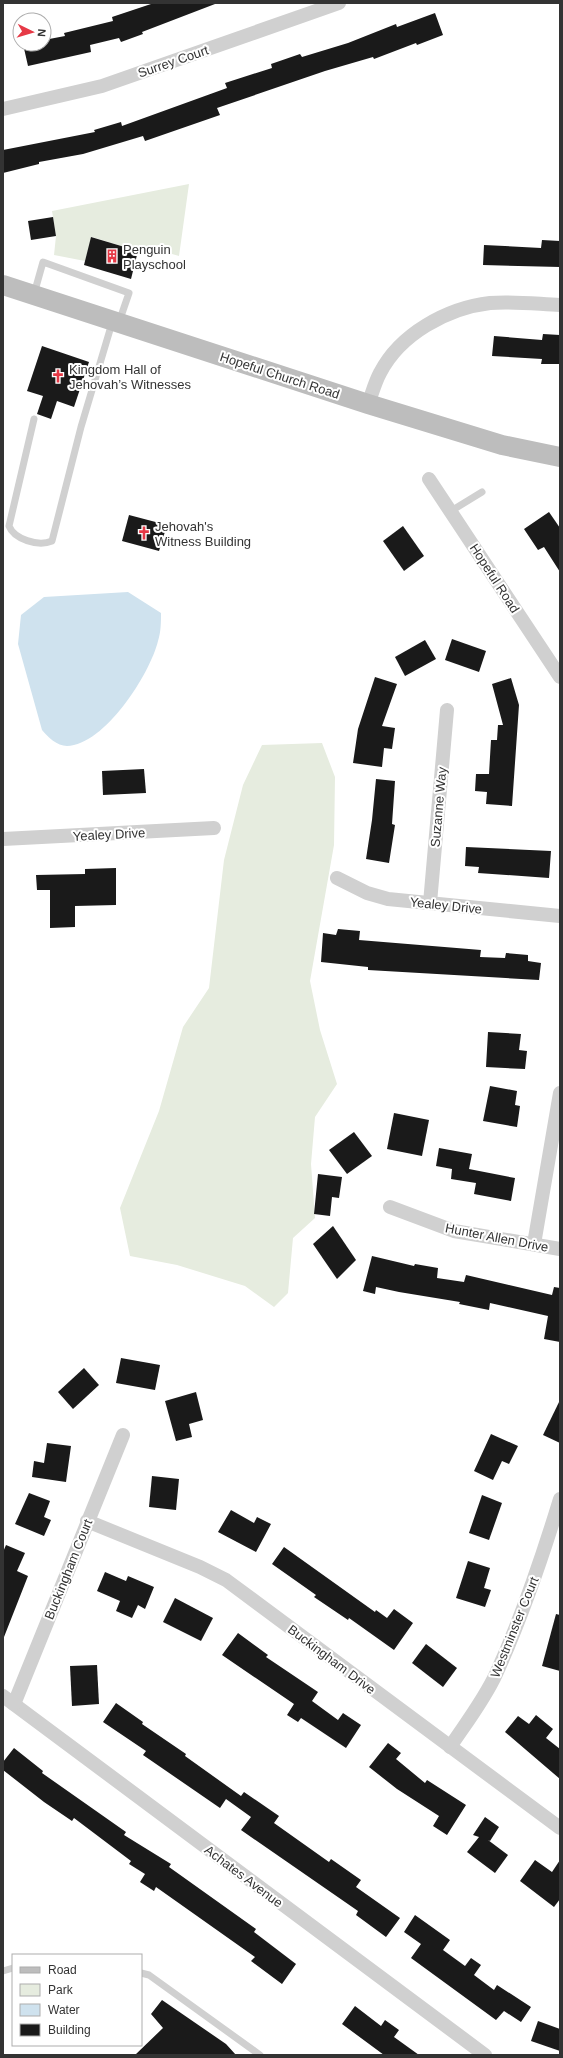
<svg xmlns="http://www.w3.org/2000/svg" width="563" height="2058" font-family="Helvetica,sans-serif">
<rect width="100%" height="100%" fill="#fff"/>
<!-- green -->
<g fill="#e6ecdf">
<path d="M 189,184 L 179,256 L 141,245 L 138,251 L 92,237 L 85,261 L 54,255 L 56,236 L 52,211 Z"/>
<path d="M 322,743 L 335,777 L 334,845 L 310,981 L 320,1030 L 337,1084 L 315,1117 L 311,1164 L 315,1218 L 293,1238 L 288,1293 L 274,1307 L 245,1286 L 177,1265 L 130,1256 L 120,1208 L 159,1111 L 183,1027 L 209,988 L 224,860 L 243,785 L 262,745 Z"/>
</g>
<!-- water -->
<path fill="#cfe2ee" d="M 128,592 L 161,613 C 161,622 161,632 158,641 C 150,674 105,745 67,746 C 57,746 48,737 42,730 L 18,644 L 21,615 L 44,597 Z"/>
<!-- building -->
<g fill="#1a1a1a">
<path d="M 154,3 L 215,4 L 142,32 L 143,34 L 121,42 L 119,38 L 90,45 L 91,52 L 28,66 L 23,44 L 44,44 L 44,40 L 65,36 L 64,33 L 113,21 L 112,17 Z"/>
<path d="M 435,13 L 443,35 L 417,45 L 416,43 L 374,59 L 373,57 L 325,71 L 217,108 L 220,115 L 145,141 L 143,136 L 83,154 L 39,162 L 39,164 L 3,173 L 3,150 L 95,132 L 94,130 L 121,122 L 122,126 L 227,88 L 225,83 L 272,68 L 271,64 L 300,54 L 302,57 L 348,43 L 396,24 L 397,27 Z"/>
<path d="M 53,217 L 56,236 L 31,240 L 28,221 Z"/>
<path d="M 91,237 L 138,251 L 131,279 L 84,265 Z"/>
<path d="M 542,240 L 560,241 L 560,267 L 483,265 L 484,245 L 541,248 Z"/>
<path d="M 543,334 L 560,335 L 560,364 L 541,364 L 542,359 L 492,356 L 494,336 L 542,340 Z"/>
<path d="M 42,346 L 89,362 L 74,407 L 57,401 L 51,419 L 37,414 L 43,396 L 27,391 Z"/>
<path d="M 549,512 L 560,528 L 560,572 L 544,547 L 538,550 L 524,529 Z"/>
<path d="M 129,515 L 167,525 L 159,551 L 122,541 Z"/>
<path d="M 403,526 L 424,556 L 404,571 L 383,541 Z"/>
<path d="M 452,639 L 486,651 L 479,672 L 445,660 Z"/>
<path d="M 425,640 L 436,659 L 405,676 L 395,657 Z"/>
<path d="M 375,677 L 397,684 L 382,726 L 395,728 L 392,749 L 384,748 L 382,767 L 353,763 L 358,729 Z"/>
<path d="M 511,678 L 519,705 L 512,806 L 486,804 L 487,792 L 475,791 L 476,774 L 489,774 L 491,740 L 497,740 L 498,725 L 503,725 L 492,684 Z"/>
<path d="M 144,769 L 146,793 L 103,795 L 102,771 Z"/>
<path d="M 376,779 L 395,781 L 392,824 L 395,825 L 389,863 L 366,859 L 372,820 Z"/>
<path d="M 466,847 L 551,851 L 549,878 L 478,873 L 479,867 L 465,866 Z"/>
<path d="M 116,868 L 116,905 L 75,906 L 75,927 L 50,928 L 50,890 L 37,890 L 36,875 L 85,874 L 85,869 Z"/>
<path d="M 338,929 L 360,931 L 359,940 L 481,950 L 480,957 L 505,958 L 506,953 L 528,955 L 528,961 L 541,963 L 539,980 L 368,970 L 368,967 L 321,962 L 323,933 L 336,935 Z"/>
<path d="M 488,1032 L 521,1034 L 519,1050 L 527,1051 L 525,1069 L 486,1067 Z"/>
<path d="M 490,1086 L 517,1091 L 515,1105 L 520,1106 L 517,1127 L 483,1121 Z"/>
<path d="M 394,1113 L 429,1120 L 422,1156 L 387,1149 Z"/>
<path d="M 354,1132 L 372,1156 L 347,1174 L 329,1150 Z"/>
<path d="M 439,1148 L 472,1154 L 469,1169 L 515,1178 L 511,1201 L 474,1194 L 476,1183 L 451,1179 L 452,1169 L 436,1166 Z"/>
<path d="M 318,1174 L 342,1177 L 339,1198 L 332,1197 L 330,1216 L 314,1214 Z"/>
<path d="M 333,1226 L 356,1260 L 337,1279 L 313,1244 Z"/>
<path d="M 372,1256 L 414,1266 L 415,1264 L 438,1268 L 437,1278 L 464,1282 L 466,1275 L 552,1295 L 554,1287 L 560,1288 L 560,1342 L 544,1339 L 548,1316 L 490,1303 L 489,1310 L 459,1304 L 460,1302 L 399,1292 L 376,1287 L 375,1294 L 363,1291 Z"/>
<path d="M 121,1358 L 160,1365 L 155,1390 L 116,1383 Z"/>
<path d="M 84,1368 L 99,1385 L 73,1409 L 58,1392 Z"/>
<path d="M 196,1392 L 203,1420 L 189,1424 L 192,1437 L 176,1441 L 165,1401 Z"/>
<path d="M 560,1400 L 560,1443 L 543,1435 Z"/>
<path d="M 491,1434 L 518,1446 L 509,1464 L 502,1461 L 493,1480 L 474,1471 Z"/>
<path d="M 47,1443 L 71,1446 L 66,1482 L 32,1477 L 34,1461 L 44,1463 Z"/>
<path d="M 152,1476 L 179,1479 L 176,1510 L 149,1507 Z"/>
<path d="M 29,1493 L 50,1501 L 44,1517 L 51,1520 L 44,1536 L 15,1524 Z"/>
<path d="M 482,1495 L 502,1503 L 489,1540 L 469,1533 Z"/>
<path d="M 231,1510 L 254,1523 L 257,1517 L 271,1524 L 256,1552 L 218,1532 Z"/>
<path d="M 6,1545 L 25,1553 L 17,1571 L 28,1576 L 4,1637 L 3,1552 Z"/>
<path d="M 284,1547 L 375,1612 L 376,1610 L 387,1618 L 394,1609 L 413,1623 L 394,1650 L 349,1618 L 348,1620 L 314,1597 L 316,1595 L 272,1564 Z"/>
<path d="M 468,1561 L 490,1568 L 484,1588 L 491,1590 L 485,1607 L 456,1598 Z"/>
<path d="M 105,1572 L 126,1581 L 128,1576 L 154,1587 L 145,1609 L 138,1605 L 132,1618 L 116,1611 L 120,1601 L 97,1591 Z"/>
<path d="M 175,1598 L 213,1618 L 201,1641 L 163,1622 Z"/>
<path d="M 556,1614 L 560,1615 L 560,1671 L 542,1666 Z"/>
<path d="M 238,1633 L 268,1655 L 266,1657 L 318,1692 L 312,1701 L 338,1720 L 343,1713 L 361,1725 L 346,1748 L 301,1718 L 298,1722 L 287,1715 L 294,1704 L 222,1655 Z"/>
<path d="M 426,1644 L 457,1668 L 443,1687 L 412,1663 Z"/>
<path d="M 97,1665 L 99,1704 L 72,1706 L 70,1666 Z"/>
<path d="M 116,1703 L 143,1722 L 142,1724 L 186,1754 L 185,1756 L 241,1796 L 244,1792 L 279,1816 L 274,1823 L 329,1862 L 331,1859 L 361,1880 L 356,1887 L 400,1918 L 386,1937 L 356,1915 L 358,1911 L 241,1830 L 251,1817 L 226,1799 L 220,1808 L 143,1755 L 146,1751 L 103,1722 Z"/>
<path d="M 536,1715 L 553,1729 L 546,1738 L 560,1749 L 560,1779 L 505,1732 L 518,1716 L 529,1724 Z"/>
<path d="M 388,1743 L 401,1753 L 396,1759 L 425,1783 L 427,1780 L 466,1805 L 447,1835 L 433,1826 L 439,1816 L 397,1789 L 369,1767 Z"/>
<path d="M 14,1748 L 43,1771 L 42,1773 L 126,1832 L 124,1835 L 171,1864 L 169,1867 L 256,1929 L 254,1932 L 296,1964 L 282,1984 L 251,1961 L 255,1957 L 156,1887 L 154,1891 L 140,1882 L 145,1874 L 129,1864 L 131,1861 L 74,1818 L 72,1821 L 44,1802 L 3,1770 L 3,1762 Z"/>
<path d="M 485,1817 L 499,1827 L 490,1841 L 488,1840 L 508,1855 L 495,1873 L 467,1852 L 479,1837 L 473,1835 Z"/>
<path d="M 535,1860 L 552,1872 L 560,1860 L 560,1899 L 554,1907 L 520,1881 Z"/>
<path d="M 415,1915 L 450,1940 L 443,1950 L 465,1966 L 471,1958 L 481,1965 L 474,1975 L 494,1990 L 497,1985 L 531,2007 L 521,2022 L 504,2011 L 496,2020 L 411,1958 L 421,1944 L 404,1932 Z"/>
<path d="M 162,2000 L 226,2044 L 236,2055 L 135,2055 L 163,2028 L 151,2014 Z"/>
<path d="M 355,2006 L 381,2026 L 385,2020 L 399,2030 L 394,2037 L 419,2055 L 384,2055 L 342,2024 Z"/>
<path d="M 538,2021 L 560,2029 L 560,2051 L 531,2041 Z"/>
</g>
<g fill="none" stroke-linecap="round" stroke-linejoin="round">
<!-- service -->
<g stroke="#d0d0d0" stroke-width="7">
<path d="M 34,294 L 43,262 L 129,293 L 119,322"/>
<path d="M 34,419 L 9,526 C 14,539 38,547 52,541 L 81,427 L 112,323"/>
<path d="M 451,511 L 482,492"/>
<path d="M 3,1971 L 13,1968"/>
<path d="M 141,1973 L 149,1975 L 260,2055"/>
</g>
<!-- minor -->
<g stroke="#d0d0d0" stroke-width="14">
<path d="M 3,109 L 102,86 L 339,3"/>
<path d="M 368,404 C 372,394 375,382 380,373 C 400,334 447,308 490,303 C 513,301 537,304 560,305"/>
<path d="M 429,479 L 560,677"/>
<path d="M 3,839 L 214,828"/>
<path d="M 337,878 L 367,893 L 388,899 L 560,916"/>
<path d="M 430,903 L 447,710"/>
<path d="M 390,1207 L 454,1231 L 560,1249"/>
<path d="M 534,1244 L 560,1093"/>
<path d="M 87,1521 L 200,1567 L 226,1580 L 560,1828"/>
<path d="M 3,1696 L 485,2055"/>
<path d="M 14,1704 L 123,1435"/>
<path d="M 450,1747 C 466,1723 484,1700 496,1674 C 522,1617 542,1558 560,1499"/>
</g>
<!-- secondary -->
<path stroke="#bdbdbd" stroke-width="20" d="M 3,285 L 368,404 L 502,445 L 560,457"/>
</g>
<!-- icons -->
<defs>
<g id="building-bare" transform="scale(1.08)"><path d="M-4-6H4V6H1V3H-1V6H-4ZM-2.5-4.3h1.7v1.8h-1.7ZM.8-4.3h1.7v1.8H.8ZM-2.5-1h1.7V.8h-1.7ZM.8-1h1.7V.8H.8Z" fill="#e63946" stroke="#fff" stroke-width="2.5" paint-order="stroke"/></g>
<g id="church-bare" transform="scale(1.08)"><path d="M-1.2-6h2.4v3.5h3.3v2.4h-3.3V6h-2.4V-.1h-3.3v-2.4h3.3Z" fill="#e63946" stroke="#fff" stroke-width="2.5" paint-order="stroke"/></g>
</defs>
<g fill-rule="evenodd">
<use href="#building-bare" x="112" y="256"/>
<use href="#church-bare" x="58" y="376"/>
<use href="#church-bare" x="144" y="533"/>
</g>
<g text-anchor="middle" stroke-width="4" stroke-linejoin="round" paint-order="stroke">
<!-- street labels -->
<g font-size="13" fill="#333" stroke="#fff">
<text transform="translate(173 61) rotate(-19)" y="5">Surrey Court</text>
<text transform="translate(280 375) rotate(18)" y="5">Hopeful Church Road</text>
<text transform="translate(495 578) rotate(57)" y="5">Hopeful Road</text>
<text transform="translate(438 807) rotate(-85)" y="5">Suzanne Way</text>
<text transform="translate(109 834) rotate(-3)" y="5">Yealey Drive</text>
<text transform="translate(446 905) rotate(6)" y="5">Yealey Drive</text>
<text transform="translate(497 1237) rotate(11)" y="5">Hunter Allen Drive</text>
<text transform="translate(68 1569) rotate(-68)" y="5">Buckingham Court</text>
<text transform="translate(514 1627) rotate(-68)" y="5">Westminster Court</text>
<text transform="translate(332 1659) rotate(37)" y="5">Buckingham Drive</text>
<text transform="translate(244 1876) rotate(37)" y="5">Achates Avenue</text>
</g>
<!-- poi labels -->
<g font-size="13" fill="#333" stroke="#fff" text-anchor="start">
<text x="123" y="254">Penguin<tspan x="123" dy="15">Playschool</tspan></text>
<text x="69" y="374">Kingdom Hall of<tspan x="69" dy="15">Jehovah’s Witnesses</tspan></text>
<text x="155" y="531">Jehovah's<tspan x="155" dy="15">Witness Building</tspan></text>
</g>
</g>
<!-- border -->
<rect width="563" height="2058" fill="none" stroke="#333333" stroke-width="8"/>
<!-- legend -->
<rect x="12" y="1954" width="130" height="92" fill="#ffffff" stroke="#adadad"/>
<rect x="20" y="1967" width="20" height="6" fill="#bdbdbd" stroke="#adadad"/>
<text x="48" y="1974" font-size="12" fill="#333333">Road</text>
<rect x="20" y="1984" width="20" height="12" fill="#e6ecdf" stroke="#adadad"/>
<text x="48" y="1994" font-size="12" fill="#333333">Park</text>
<rect x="20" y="2004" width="20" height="12" fill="#cfe2ee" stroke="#adadad"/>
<text x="48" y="2014" font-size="12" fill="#333333">Water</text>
<rect x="20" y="2024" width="20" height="12" fill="#1a1a1a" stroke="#adadad"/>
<text x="48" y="2034" font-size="12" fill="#333333">Building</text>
<!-- north arrow -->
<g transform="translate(32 32) rotate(95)"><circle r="19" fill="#ffffff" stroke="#adadad"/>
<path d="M0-3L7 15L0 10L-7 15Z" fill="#e63946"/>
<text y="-6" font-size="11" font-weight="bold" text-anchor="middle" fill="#333333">N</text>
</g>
</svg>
